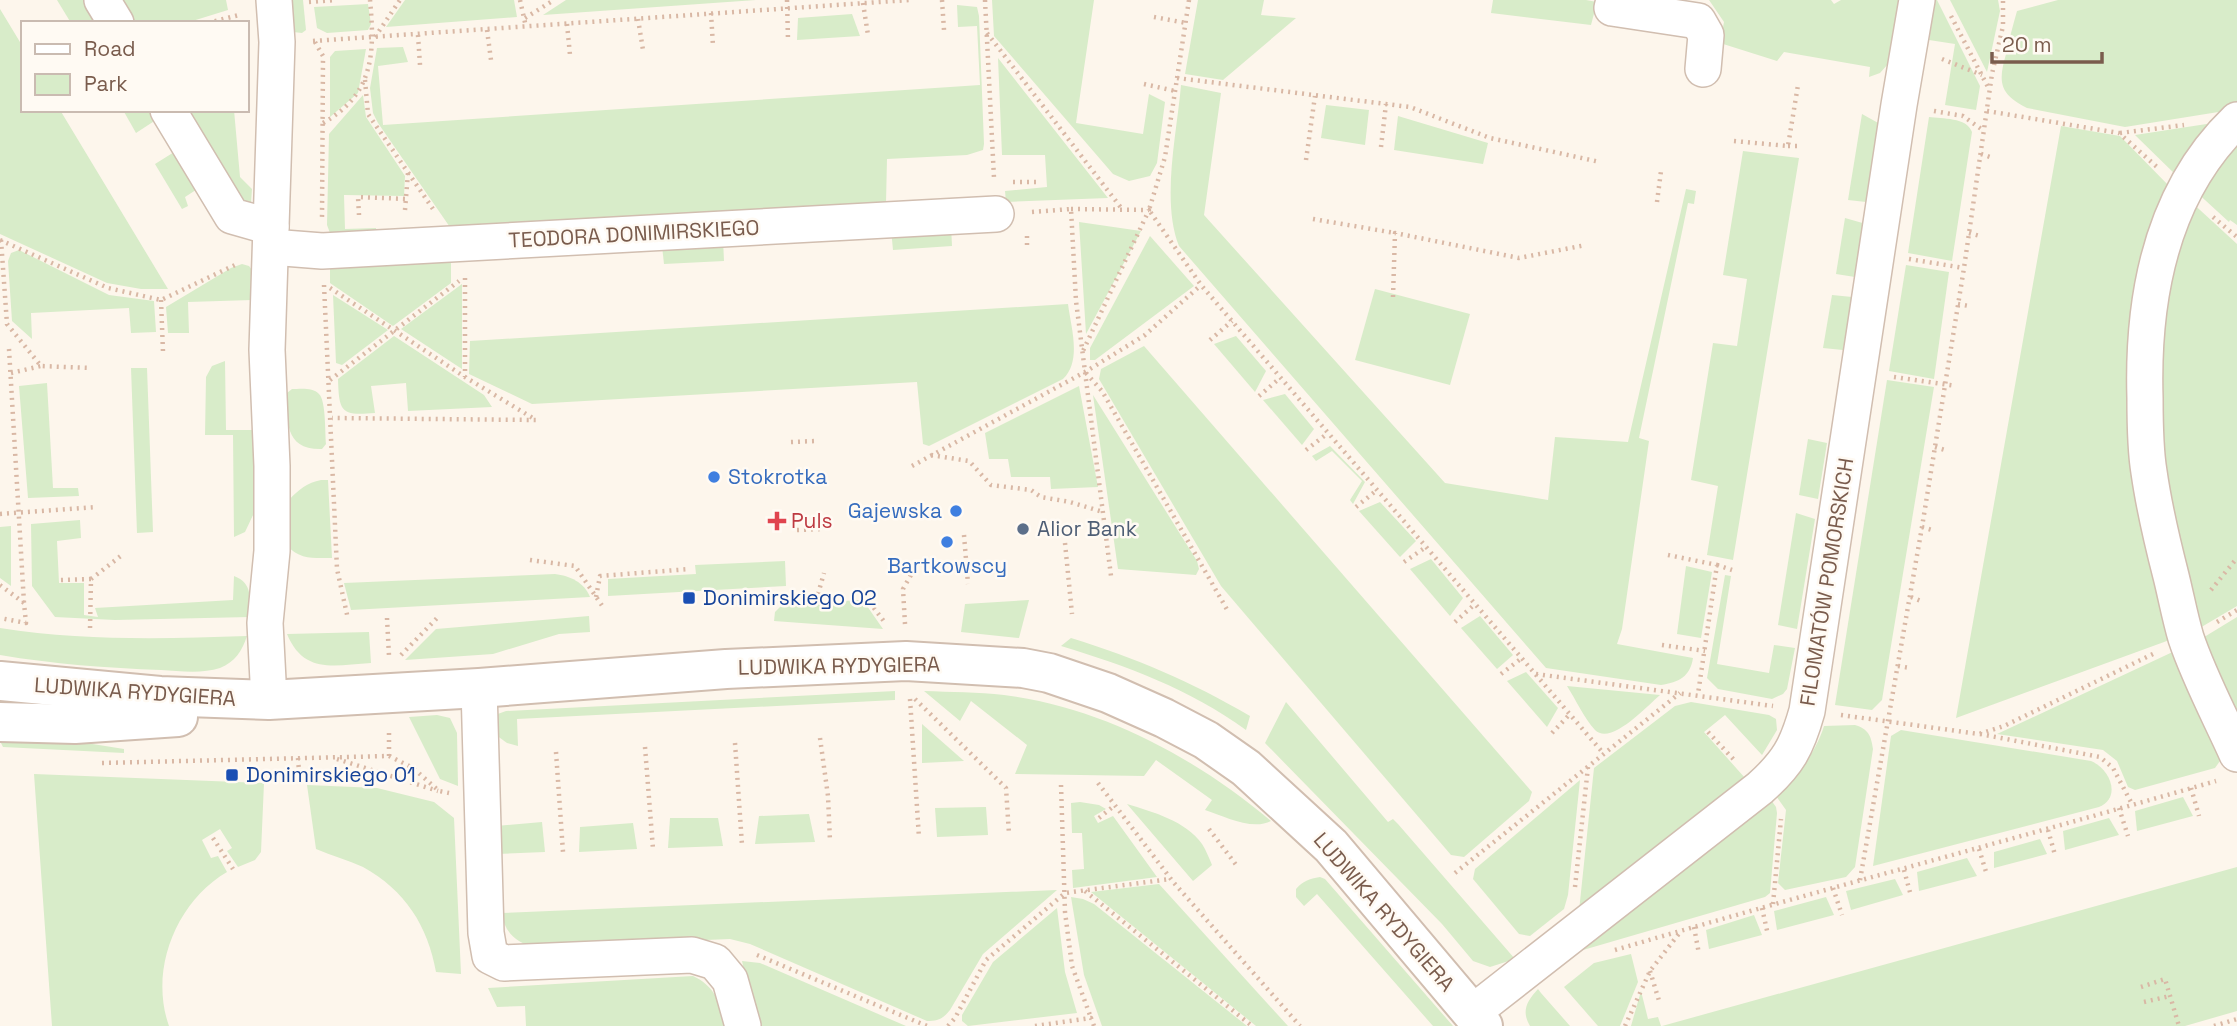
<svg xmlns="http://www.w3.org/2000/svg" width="2237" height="1026" font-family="'Space Grotesk',sans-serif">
<rect width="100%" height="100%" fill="#fdf6ec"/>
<!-- green -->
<g fill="#d8ecc9">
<path d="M 57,0 L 88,0 L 103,23 L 71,23 Z"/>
<path d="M 123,0 L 226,0 L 228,10 L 186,23 L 136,23 Z"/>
<path d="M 288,0 L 303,0 L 306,30 L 302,33 L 293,32 Z"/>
<path d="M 405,0 L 514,0 L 517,17 L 386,27 Z"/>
<path d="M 566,0 L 756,0 L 543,15 Z"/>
<path d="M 992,0 L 1094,0 L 1076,123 L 1143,134 L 1149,94 L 1165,102 L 1157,163 L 1150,176 L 1129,181 L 1113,174 L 994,36 Z"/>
<path d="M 1198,0 L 1264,0 L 1261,15 L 1296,18 L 1223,80 L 1185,74 Z"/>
<path d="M 1493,0 L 1586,0 L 1597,2 L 1591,25 L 1491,13 Z"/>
<path d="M 1709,0 L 1831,0 L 1834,4 L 1841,0 L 1905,0 L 1888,64 L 1880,73 L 1869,77 L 1870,67 L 1784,52 L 1777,61 L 1720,43 L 1724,22 Z"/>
<path d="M 1935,0 L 1937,0 L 1980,86 L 1976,110 L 1945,105 L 1955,44 L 1929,40 Z"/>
<path d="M 1950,0 L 1998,0 L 2000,11 L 1987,72 Z"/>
<path d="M 2058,0 L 2237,0 L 2237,109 L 2125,127 L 2027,108 C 1999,94 1998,82 2006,54 C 2009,40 2013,25 2017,11 Z"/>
<path d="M 368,4 L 371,24 L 368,30 L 327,33 L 317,28 L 314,7 Z"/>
<path d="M 957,5 L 977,7 L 979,16 L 984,144 L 983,150 L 967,155 L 887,159 L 886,203 L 454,233 L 378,123 L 373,113 L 370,88 L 377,48 L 403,47 L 408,62 L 378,66 L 383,125 L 980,85 L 977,26 L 958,27 Z"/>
<path d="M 0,9 L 23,47 L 23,110 L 60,110 L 168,289 L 141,289 L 107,283 L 0,234 Z"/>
<path d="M 852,14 L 860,36 L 797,40 L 798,18 Z"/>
<path d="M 366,49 L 358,93 L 330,117 L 330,57 L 335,51 Z"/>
<path d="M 998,58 L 1108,198 L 1006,202 L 1005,191 L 1047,187 L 1045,155 L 1002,155 Z"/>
<path d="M 1181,85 L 1221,93 L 1204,215 L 1445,483 L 1548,500 L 1555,437 L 1628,442 L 1686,189 L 1696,191 L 1694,204 L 1688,203 L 1639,438 L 1649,441 L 1622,629 L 1617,644 L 1693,658 C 1690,677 1679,682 1661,685 L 1546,668 L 1179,246 C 1161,201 1177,133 1181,85 Z"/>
<path d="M 363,95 L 366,117 L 405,176 L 404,196 L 344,195 L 345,229 L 376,228 L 377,238 L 330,233 L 327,225 L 329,134 Z"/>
<path d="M 1326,105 L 1369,110 L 1365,145 L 1321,138 Z"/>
<path d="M 123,110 L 158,110 L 162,116 L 136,133 Z"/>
<path d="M 188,110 L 234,110 L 240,177 L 252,189 L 251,203 L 245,204 Z"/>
<path d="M 1862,114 L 1880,124 L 1866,202 L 1848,200 Z"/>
<path d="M 1398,116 L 1488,143 L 1483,164 L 1394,150 Z"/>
<path d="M 1929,117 C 1942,119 1967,117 1972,132 L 1952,261 L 1908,253 Z"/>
<path d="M 2226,121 L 2179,178 L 2135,135 Z"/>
<path d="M 2061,126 L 2120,136 L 2172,189 L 2138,296 L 2175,638 L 1956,718 Z"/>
<path d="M 2237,134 L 2237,230 L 2237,225 L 2230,220 L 2229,222 L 2193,189 Z"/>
<path d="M 179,149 L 202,186 L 185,197 L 188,206 L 182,209 L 155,164 Z"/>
<path d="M 1743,151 L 1799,158 L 1733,560 L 1707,555 L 1718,486 L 1691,480 L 1713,343 L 1737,346 L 1747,279 L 1723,275 Z"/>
<path d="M 2188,199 L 2237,244 L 2237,606 L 2193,632 L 2166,530 L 2151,365 Z"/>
<path d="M 1845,218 L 1866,224 L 1855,277 L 1836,274 Z"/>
<path d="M 1079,222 L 1141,231 L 1086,334 Z"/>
<path d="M 951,225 L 952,246 L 893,250 L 891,229 Z"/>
<path d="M 1150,236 L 1194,286 L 1095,360 L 1090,360 L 1090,348 Z"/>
<path d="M 723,239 L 724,261 L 664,264 L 662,246 Z"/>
<path d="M 19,250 L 109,295 L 154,301 L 156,332 L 131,333 L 129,308 L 31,313 L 32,339 L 12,321 L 8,261 L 11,253 Z"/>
<path d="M 451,257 L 451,283 L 393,326 L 330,283 L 330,263 Z"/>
<path d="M 242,264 L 249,266 L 252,270 L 252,300 L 188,302 L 189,333 L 168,333 L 166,307 L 231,268 Z"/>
<path d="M 1906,265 L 1949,272 L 1934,379 L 1889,371 Z"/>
<path d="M 462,284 L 462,369 L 401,329 Z"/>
<path d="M 1375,289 L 1470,314 L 1450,385 L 1355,360 Z"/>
<path d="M 333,295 L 388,330 L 342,365 L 336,363 Z"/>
<path d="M 1832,295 L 1852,297 L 1843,350 L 1823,348 Z"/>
<path d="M 1068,304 C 1071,328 1082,361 1063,379 L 929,446 L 923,444 L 917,382 L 532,404 L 469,374 L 470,341 Z"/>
<path d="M 394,336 L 484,395 L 492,407 L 408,411 L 406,383 L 371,386 L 375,413 C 341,416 339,412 338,379 Z"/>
<path d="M 1236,336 L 1266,371 L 1255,392 L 1214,344 Z"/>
<path d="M 1144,346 L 1532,792 L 1529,801 L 1464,857 L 1451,855 L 1221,586 L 1099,379 L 1101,369 Z"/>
<path d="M 225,361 L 226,430 L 253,430 L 254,513 L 245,532 L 234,537 L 233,435 L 205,435 L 206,377 L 212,366 Z"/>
<path d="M 131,368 L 147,368 L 153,532 L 137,533 Z"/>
<path d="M 1887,380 L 1934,387 L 1882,700 L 1872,710 L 1835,705 Z"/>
<path d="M 47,383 L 53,488 L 78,488 L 79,496 L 28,498 L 19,386 Z"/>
<path d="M 1079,386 L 1098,487 L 1051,489 L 1050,477 L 1011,477 L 1008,459 L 989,459 L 985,433 Z"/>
<path d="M 292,389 C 300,389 313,387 319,394 C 326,400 325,434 326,444 L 322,449 C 284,450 287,420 287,393 Z"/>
<path d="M 1285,394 L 1314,429 L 1302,445 L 1263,400 Z"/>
<path d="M 1093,395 L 1197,561 L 1199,569 L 1196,575 L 1118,569 Z"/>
<path d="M 1808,439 L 1827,443 L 1818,499 L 1799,495 Z"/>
<path d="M 1330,446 L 1365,482 L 1353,504 L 1350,500 L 1362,481 L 1332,451 L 1316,461 L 1312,456 Z"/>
<path d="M 321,480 L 328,480 L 332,558 C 316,558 299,560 288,546 L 289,500 C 299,489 307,483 321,480 Z"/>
<path d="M 1380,502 L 1416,541 L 1400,557 L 1359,511 Z"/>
<path d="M 1796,513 L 1815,519 L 1797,629 L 1778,625 Z"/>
<path d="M 80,520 L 81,538 L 57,541 L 59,583 L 84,583 L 84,615 L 98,617 L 95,608 L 233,600 L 234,576 C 253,583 250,599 250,617 L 115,620 L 55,617 L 32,586 L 31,524 Z"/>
<path d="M 11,526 L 11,586 L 0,578 L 0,527 Z"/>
<path d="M 1431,559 L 1463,598 L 1450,616 L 1410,569 Z"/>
<path d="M 785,561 L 786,586 L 608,596 L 608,579 L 696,574 L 695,565 Z"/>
<path d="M 1686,566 L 1712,572 L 1701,638 L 1677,634 Z"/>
<path d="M 555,574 C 570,576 584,582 590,597 L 351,610 L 344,583 Z"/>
<path d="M 1725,575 L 1731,576 L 1717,664 L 1769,673 L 1774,645 L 1795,648 L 1787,689 L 1783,694 L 1772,699 L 1718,689 L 1707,678 Z"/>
<path d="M 859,600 L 867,606 L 883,629 L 774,621 L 775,612 L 782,605 Z"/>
<path d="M 1029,600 L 1019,638 L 961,632 L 965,604 Z"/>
<path d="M 589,616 L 590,632 L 559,634 L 493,654 L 405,660 L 436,629 Z"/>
<path d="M 1480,616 L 1513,655 L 1497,669 L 1461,628 Z"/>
<path d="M 2237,617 L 2237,723 L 2196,642 Z"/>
<path d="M 0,628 C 83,641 164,639 247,636 C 242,651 235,662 220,668 C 202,674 179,671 161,670 C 107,668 53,664 0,655 Z"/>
<path d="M 369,632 L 371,663 C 335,665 304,675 287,634 Z"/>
<path d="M 1071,638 C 1136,658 1190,681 1250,716 L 1246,730 C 1190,689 1127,666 1061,646 Z"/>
<path d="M 2179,649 L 2222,753 L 2220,761 L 2215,768 L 2135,790 L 2128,787 L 2117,761 L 2103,750 L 1997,734 Z"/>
<path d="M 1526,672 L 1558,708 L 1547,727 L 1507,681 Z"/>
<path d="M 1567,686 L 1660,695 C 1647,706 1611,746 1595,730 C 1584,718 1576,700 1567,686 Z"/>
<path d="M 895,691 L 895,700 L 517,719 L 518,746 L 507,743 L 496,735 L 495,715 L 506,711 Z"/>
<path d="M 924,691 C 951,692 978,692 1004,695 C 1102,707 1196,758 1271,821 C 1252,831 1224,816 1205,810 L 1212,800 L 1156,760 L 1144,776 L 1015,774 L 1027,745 L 971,701 L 960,721 Z"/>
<path d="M 1286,702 L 1388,822 L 1393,819 L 1398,824 L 1515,959 L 1490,967 L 1473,961 L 1442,924 L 1265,743 Z"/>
<path d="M 1691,702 L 1769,715 L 1776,719 L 1777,730 L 1762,755 L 1725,715 L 1704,732 L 1745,778 L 1579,911 L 1594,768 L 1675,706 Z"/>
<path d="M 437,715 L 450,718 L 457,733 L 458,786 L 440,779 L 409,717 Z"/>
<path d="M 922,724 L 964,761 L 922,763 Z"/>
<path d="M 1855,725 C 1868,729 1871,735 1873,749 L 1855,867 L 1846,877 L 1785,890 L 1778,883 L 1786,810 L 1776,796 C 1797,774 1815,755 1824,726 Z"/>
<path d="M 1901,730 L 2091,761 C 2110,769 2122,797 2099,807 L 1873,866 L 1891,736 Z"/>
<path d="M 4,736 L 55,738 L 124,749 L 124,753 L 3,747 L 1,743 Z"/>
<path d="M 34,774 L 264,783 L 261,852 L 255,860 L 238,867 L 227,851 L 232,848 L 220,829 L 202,840 L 211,858 L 218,856 L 227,872 C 176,902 149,970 169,1026 L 52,1026 Z"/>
<path d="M 1580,780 L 1568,895 L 1564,909 L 1530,936 L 1519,934 L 1473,879 L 1475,869 Z"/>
<path d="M 307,785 L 377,788 L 434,802 L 454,818 L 461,974 L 436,972 C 428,926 405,890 363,867 C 348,860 332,856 316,849 Z"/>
<path d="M 2183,797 L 2193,816 L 2137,831 L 2135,811 Z"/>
<path d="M 1771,800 L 1776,807 L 1777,813 L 1770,893 L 1765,897 L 1583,950 Z"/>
<path d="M 1080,802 L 1099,805 L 1106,809 L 1094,816 L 1098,823 L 1113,816 L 1157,877 L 1073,888 L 1072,870 L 1084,869 L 1082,833 L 1072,833 L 1071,803 Z"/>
<path d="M 1127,804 C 1153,812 1186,821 1202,844 C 1206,850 1209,858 1212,865 L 1193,881 Z"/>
<path d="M 986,807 L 988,835 L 937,837 L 935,808 Z"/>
<path d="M 809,814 L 815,842 L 755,844 L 759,816 Z"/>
<path d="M 670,818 L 718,818 L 723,846 L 668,848 Z"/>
<path d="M 2109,818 L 2119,835 L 2065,850 L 2063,831 Z"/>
<path d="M 542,822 L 545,852 L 497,854 L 496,826 Z"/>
<path d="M 633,823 L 637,849 L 579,852 L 580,827 Z"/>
<path d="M 2040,839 L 2047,854 L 1994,868 L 1994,852 Z"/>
<path d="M 1967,858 L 1977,876 L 1919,891 L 1917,872 Z"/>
<path d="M 2237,867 L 2237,1011 L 2185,1026 L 1662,1026 Z"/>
<path d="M 1320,877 L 1325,879 L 1453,1026 L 1433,1026 L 1317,894 L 1304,906 L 1296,897 L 1296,889 C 1303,881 1309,879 1320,877 Z"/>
<path d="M 1895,879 L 1903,895 L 1851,910 L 1846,891 Z"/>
<path d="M 1159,884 L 1288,1026 L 1256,1026 L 1091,892 Z"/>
<path d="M 1057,890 L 983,954 L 950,1010 C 943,1019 938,1021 927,1021 L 750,944 L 730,939 L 536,947 C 516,944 505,932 501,913 Z"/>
<path d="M 1071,897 L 1083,899 L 1094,904 L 1247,1026 L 1102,1026 L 1084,975 Z"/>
<path d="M 1826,897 L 1834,915 L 1777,930 L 1774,911 Z"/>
<path d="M 1057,908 L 1065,972 L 1077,1013 L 968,1026 L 962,1021 L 962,1015 L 993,962 Z"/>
<path d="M 1754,915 L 1762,935 L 1709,949 L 1706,930 Z"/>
<path d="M 1631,954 L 1638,982 L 1620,1026 L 1598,1026 L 1564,987 L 1594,963 Z"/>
<path d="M 742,961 L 760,963 L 906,1026 L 757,1026 Z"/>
<path d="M 693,976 C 715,986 721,1004 726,1026 L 526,1026 L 525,1006 L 497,1007 L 488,988 Z"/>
<path d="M 1538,989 L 1541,993 L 1570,1026 L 1530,1026 C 1521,1011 1527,1001 1538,989 Z"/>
<path d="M 1641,991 L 1648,1019 L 1658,1017 L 1661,1026 L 1631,1026 Z"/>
</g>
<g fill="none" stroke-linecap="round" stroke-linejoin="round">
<!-- minor casing -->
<g stroke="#d1beb0" stroke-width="38">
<g id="minor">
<path d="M 102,0 L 116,23"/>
<path d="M 1614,0 L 1612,8 L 1698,21 L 1706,35 L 1703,69"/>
<path d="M 168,110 L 232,216 L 271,227"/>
<path d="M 2237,120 C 2161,193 2142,297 2145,398 C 2145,422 2145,448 2149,472 C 2154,507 2162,541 2171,576 C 2176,596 2180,618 2186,638 C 2199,677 2220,716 2237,754"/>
<path d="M 271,247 L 322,251 L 996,214"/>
<path d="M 479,688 L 486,933 L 490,956 L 504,963 L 692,955 L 715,962 L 730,980 L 743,1026"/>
<path d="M 269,700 L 265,623 L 272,551 L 272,466 L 267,350 L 277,42 L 274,0"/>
<path d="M 1472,1013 L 1760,788 C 1788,763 1797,747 1807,711 L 1899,105 L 1917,0"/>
</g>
</g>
<!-- tertiary casing -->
<g stroke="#d1beb0" stroke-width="42">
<g id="tertiary">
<path d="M 0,681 L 160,696 L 269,700 L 479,688 L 726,669 L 906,661 L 1023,668 L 1049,673 L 1108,693 L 1164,718 L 1206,740 L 1246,768 L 1331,846 L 1483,1026"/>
<path d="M 0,722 L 75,724 L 178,717"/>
</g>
</g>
<!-- path -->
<g stroke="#d9b8a5" stroke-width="4.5" stroke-dasharray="2 5" stroke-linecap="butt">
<path d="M 520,0 L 526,27"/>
<path d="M 787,0 L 788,40"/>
<path d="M 942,0 L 944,30"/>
<path d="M 985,0 L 994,178"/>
<path d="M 1189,0 L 1165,157 L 1149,210 L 1201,285 L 1604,754"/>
<path d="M 309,2 L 336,0"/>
<path d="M 863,3 L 868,35"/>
<path d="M 711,13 L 713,46"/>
<path d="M 1951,16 L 1989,89"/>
<path d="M 1154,17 L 1186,23"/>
<path d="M 525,18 L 554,0"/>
<path d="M 638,19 L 643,50"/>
<path d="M 208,23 L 239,15"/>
<path d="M 567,24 L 570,55"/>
<path d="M 487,30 L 491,60"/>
<path d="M 987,33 L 1122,209"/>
<path d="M 418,35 L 420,65"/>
<path d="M 375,37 L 400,0"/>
<path d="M 313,41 L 909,0"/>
<path d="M 315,42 L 323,56 L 322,217"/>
<path d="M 1942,59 L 1982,75"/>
<path d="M 1177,78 L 1410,107 L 1490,138 L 1600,162"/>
<path d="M 365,80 L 368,114 L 433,209"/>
<path d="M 1144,84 L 1175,91"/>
<path d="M 1934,111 L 1963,116 L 1984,131"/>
<path d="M 1987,111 L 2119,133 L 2157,167"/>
<path d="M 323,123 C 374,94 375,53 370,0"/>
<path d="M 2120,133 L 2184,125"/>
<path d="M 1734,141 L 1788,146 L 1798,85"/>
<path d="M 1788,146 L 1802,146"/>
<path d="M 1381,147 L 1386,104"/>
<path d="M 1981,154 L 1993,158"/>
<path d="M 1306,160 L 1315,96"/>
<path d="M 1013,182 L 1040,182"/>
<path d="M 1657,202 L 1661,171"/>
<path d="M 1071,209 L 1149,210 L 1083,351"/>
<path d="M 405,210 L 408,173"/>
<path d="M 1032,212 L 1071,209 L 1076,301 L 1111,576"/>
<path d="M 359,215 L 358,197 L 406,199"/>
<path d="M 2213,217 L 2237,237"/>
<path d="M 1313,219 L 1395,233"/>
<path d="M 1969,233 L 1980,236"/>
<path d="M 0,240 L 108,288 L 161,300 L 235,265"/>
<path d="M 1,240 L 7,324 L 41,366 L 91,368"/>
<path d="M 1027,245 L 1027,232"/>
<path d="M 1909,259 L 1964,268"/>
<path d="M 465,278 L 465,377"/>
<path d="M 324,285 L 337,569 L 348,619"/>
<path d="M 330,288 L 465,377 L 536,420 L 332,418"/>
<path d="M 1393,297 L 1395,233 L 1519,258 L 1586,245"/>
<path d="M 161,300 L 163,352"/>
<path d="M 1958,304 L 1969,306"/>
<path d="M 1210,340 L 1232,321"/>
<path d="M 9,349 L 24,603"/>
<path d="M 11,373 L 41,366"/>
<path d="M 1086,373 L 1102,391 L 1229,613"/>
<path d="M 1894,377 L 1956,386"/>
<path d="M 330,380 L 459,281"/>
<path d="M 1259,396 L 1280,378"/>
<path d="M 791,442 L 816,441"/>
<path d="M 1935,447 L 1945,450"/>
<path d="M 1306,450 L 1328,433"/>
<path d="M 931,455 L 969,461 L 991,485 L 1031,490 L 1041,497 L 1070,502 L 1103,512"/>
<path d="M 912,466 L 1085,372 L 1145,335 L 1201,285"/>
<path d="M 1356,507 L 1377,490"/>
<path d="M 911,510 L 933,512"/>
<path d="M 0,514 L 97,507"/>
<path d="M 1922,527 L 1932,530"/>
<path d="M 797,530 L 822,529"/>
<path d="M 964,535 L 968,584"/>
<path d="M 1065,543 L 1072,614"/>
<path d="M 1668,555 L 1717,565 L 1698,694"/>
<path d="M 530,560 L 575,566 L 603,607"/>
<path d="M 1404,562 L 1426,547"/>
<path d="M 1717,565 L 1732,570"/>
<path d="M 91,579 L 122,555"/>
<path d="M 61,580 L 91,579 L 90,629"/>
<path d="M 0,585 L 24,603 L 26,623 L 0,618"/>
<path d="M 2211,590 L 2237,558"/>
<path d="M 861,591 L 886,624"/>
<path d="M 818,594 L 824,573"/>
<path d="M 596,597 L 600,576 L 690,569"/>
<path d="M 1911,597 L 1921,601"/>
<path d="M 387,618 L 389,656"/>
<path d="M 1455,622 L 1475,604"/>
<path d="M 2217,622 L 2237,610"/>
<path d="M 905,624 L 903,589 L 915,568"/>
<path d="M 1662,645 L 1705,651"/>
<path d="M 401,655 L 440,615"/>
<path d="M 1898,666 L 1910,668"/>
<path d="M 1501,674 L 1522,658"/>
<path d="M 1536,674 L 1773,706"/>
<path d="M 910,699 L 919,838"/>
<path d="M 915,699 L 1006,788 L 1009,834"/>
<path d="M 1841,715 L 1979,734 L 2004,726 L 2153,654"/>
<path d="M 1708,732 L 1736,762"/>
<path d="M 1552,733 L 1570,714"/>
<path d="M 1980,734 L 2100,757 L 2113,768 L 2132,804"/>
<path d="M 820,738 L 828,796 L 830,841"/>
<path d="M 735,743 L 742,845"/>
<path d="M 645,747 L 653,849"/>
<path d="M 556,752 L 563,852"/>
<path d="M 389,756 L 389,731"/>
<path d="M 298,758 L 300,785"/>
<path d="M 337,759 L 438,791"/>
<path d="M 102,763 L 389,756 L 413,768 L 439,791 L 449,793"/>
<path d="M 1098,783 L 1174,883 L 1300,1026"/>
<path d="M 1061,785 L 1065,912 L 1072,966 L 1091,1018"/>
<path d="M 2191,788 L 2199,816"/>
<path d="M 2119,808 L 2128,836"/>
<path d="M 1099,818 L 1115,805"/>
<path d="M 1209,829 L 1237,866"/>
<path d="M 2048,830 L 2055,855"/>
<path d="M 213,838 L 233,869"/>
<path d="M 1979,849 L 1987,875"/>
<path d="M 1904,870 L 1911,896"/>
<path d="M 1455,873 L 1680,693"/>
<path d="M 1860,880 L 1922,527 L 1964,268 L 1992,74 L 2003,26 L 2003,0"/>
<path d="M 1575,887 L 1588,767"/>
<path d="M 1833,888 L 1842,915"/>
<path d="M 1085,891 L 1252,1026"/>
<path d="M 1773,904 L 1781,819"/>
<path d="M 1762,908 L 1768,935"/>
<path d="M 1694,927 L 1699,954"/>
<path d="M 1615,950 C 1815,891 2016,839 2216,781"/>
<path d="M 757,955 L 927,1026"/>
<path d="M 1650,971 L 1660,1004"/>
<path d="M 2141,987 L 2165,979 L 2179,1026"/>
<path d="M 2144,1002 L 2170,996"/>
<path d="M 948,1026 L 955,1018 L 986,960 L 1065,893 L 1170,879"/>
<path d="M 1035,1026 L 1091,1018 L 1094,1026"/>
<path d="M 1625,1026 L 1650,971 L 1681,931"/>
<path d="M 2214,1026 L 2237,1019"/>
</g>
<!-- minor -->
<use href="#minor" stroke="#fff" stroke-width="35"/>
<!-- tertiary -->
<use href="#tertiary" stroke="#fff" stroke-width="38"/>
</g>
<!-- markers -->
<g fill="#3f7fe0" stroke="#fffaf3" stroke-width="2.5">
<circle cx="714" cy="477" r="7"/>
<circle cx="956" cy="511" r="7"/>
<circle cx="947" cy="542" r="7"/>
</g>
<path fill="#e0444e" stroke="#fffaf3" stroke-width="2.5" d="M773.5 510.5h7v7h7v7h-7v7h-7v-7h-7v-7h7z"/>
<circle fill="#5c6f8a" stroke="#fffaf3" stroke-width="2.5" cx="1023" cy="529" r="7"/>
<g fill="#1a4fb4" stroke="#fffaf3" stroke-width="2.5">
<rect x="682" y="591" width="14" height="14" rx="3.5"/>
<rect x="225" y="768" width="14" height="14" rx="3.5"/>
</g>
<g text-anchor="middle" stroke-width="5" stroke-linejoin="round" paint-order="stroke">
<!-- street labels -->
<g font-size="21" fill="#7a5c4d" stroke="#fffaf3">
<text transform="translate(634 234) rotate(-3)" y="7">TEODORA DONIMIRSKIEGO</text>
<text transform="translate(1827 582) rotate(-81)" y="7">FILOMATÓW POMORSKICH</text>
<text transform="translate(839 666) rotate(-1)" y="7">LUDWIKA RYDYGIERA</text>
<text transform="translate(135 692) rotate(4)" y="7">LUDWIKA RYDYGIERA</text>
<text transform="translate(1384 912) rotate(49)" y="7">LUDWIKA RYDYGIERA</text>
</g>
<!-- shop labels -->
<g font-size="21" fill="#366cbe" stroke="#fffaf3" text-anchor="start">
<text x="728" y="484">Stokrotka</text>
<text x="942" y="518" text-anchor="end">Gajewska</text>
<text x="947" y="573" text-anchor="middle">Bartkowscy</text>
</g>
<!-- health labels -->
<g font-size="21" fill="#be3a42" stroke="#fffaf3" text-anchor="start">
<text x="791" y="528">Puls</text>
</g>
<!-- service labels -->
<g font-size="21" fill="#4e5e75" stroke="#fffaf3" text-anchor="start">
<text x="1037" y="536">Alior Bank</text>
</g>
<!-- transit labels -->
<g font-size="21" fill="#164399" stroke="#fffaf3" text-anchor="start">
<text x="703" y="605">Donimirskiego 02</text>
<text x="246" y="782">Donimirskiego 01</text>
</g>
</g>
<!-- legend -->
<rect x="21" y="21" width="228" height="91" fill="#fffaf3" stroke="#cabbb1" stroke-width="2"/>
<rect x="35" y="44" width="35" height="10" fill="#ffffff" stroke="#cabbb1" stroke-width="2"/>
<text x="84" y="56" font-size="21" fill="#7a5c4d">Road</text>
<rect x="35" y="74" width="35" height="21" fill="#d8ecc9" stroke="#cabbb1" stroke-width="2"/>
<text x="84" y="91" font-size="21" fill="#7a5c4d">Park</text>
<!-- scale -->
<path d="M1992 52v10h110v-10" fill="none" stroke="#7a5c4d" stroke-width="3.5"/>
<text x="2002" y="52" font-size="21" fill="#7a5c4d" stroke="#fffaf3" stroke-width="5" paint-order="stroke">20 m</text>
</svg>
